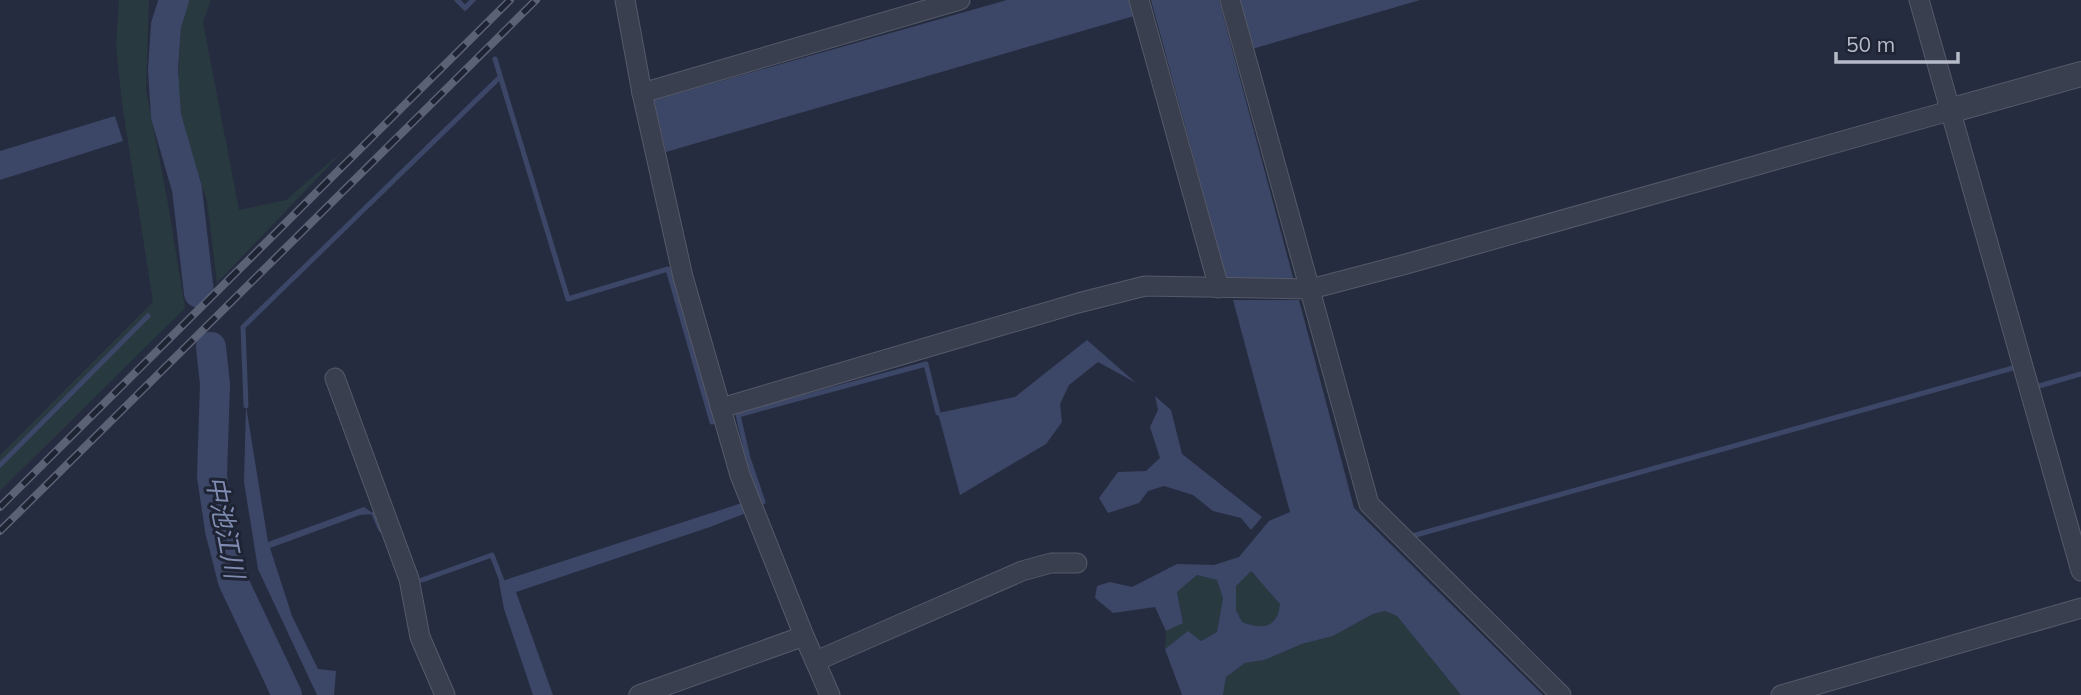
<svg xmlns="http://www.w3.org/2000/svg" width="2081" height="695" font-family="Mulish,'Noto Sans JP',sans-serif">
<rect width="100%" height="100%" fill="#262c3f"/>
<!-- green -->
<g fill="#283940">
<path d="M 119,0 L 149,0 L 146,90 L 167,198 L 185,308 L 0,491 L 0,455 L 153,302 L 122,103 L 116,45 Z"/>
<path d="M 187,0 L 211,0 L 203,22 L 239,210 L 286,200 L 345,149 L 217,283 L 207,201 L 177,110 L 181,18 Z"/>
<path d="M 1250,571 L 1281,604 C 1278,628 1262,630 1242,622 L 1236,610 L 1236,586 Z"/>
<path d="M 1197,575 L 1218,580 L 1223,597 L 1217,632 L 1201,641 L 1188,632 L 1165,649 L 1166,631 L 1183,622 L 1177,592 Z"/>
<path d="M 1385,611 L 1397,616 L 1461,695 L 1223,695 L 1226,677 L 1245,663 L 1264,660 L 1302,644 L 1333,636 L 1373,614 Z"/>
</g>
<!-- water -->
<g fill="#3c4667" fill-rule="evenodd">
<path d="M 1007,0 L 1130,0 L 1134,16 L 666,152 L 654,100 Z"/>
<path d="M 1151,0 L 1219,0 L 1294,281 L 1226,277 Z"/>
<path d="M 1240,0 L 1420,0 L 1252,49 Z"/>
<path d="M 115,116 L 123,141 L 0,180 L 0,151 Z"/>
<path d="M 1233,300 L 1299,300 L 1354,508 L 1543,695 L 1461,695 L 1397,616 L 1385,611 L 1373,614 L 1333,636 L 1302,644 L 1264,660 L 1245,663 L 1226,677 L 1223,695 L 1182,695 L 1165,649 L 1188,631 L 1201,641 L 1217,632 L 1223,598 L 1217,580 L 1197,575 L 1177,592 L 1183,623 L 1166,631 L 1155,607 L 1113,613 L 1095,598 L 1097,586 L 1110,582 L 1132,587 L 1177,564 L 1214,565 L 1239,557 L 1269,521 L 1290,512 ZM 1251,571 L 1280,604 C 1278,628 1262,630 1242,622 L 1236,610 L 1236,586 Z"/>
<path d="M 1087,340 L 1136,383 L 1098,362 L 1069,385 L 1060,404 L 1062,422 L 1046,444 L 960,495 L 938,413 L 1015,397 Z"/>
<path d="M 1155,396 L 1171,410 L 1182,454 L 1262,517 L 1251,530 L 1241,518 L 1213,511 L 1193,495 L 1164,486 L 1148,491 L 1139,503 L 1108,513 L 1099,498 L 1118,472 L 1146,471 L 1160,458 L 1150,427 L 1158,410 Z"/>
<path d="M 246,406 L 268,542 L 364,507 L 374,514 L 360,515 L 270,548 L 292,616 L 318,669 L 336,671 L 334,695 L 317,695 L 258,569 L 244,482 Z"/>
<path d="M 742,503 L 746,513 L 710,527 L 516,592 L 553,695 L 533,695 L 504,609 L 499,582 Z"/>
</g>
<g fill="none" stroke-linecap="round" stroke-linejoin="round">
<!-- stream -->
<g stroke="#3c4667" stroke-width="5">
<path d="M 457,0 L 465,8 L 473,0"/>
<path d="M 495,59 L 568,299 L 668,269 L 712,422"/>
<path d="M 2039,386 L 2081,374"/>
<path d="M 246,406 L 243,327 L 500,77"/>
<path d="M 0,465 L 148,316"/>
<path d="M 763,502 L 748,458 L 738,415 L 926,364 L 938,413"/>
<path d="M 374,514 L 381,530"/>
<path d="M 1412,536 L 2013,368"/>
<path d="M 422,580 L 492,555 L 502,581"/>
</g>
<!-- river -->
<g stroke="#3c4667" stroke-width="30">
<path d="M 174,0 L 166,25 L 163,70 L 166,116 L 187,189 L 199,293"/>
<path d="M 211,347 L 215,384 L 212,476 L 220,530 L 233,581 L 287,695"/>
</g>
<!-- minor casing -->
<g stroke="#555a69" stroke-width="21">
<g id="minor">
<path d="M 625,0 L 642,93 L 683,277 L 740,475 L 804,636 L 830,695"/>
<path d="M 1139,0 L 1219,288"/>
<path d="M 1230,0 L 1369,504 L 1561,695"/>
<path d="M 1919,0 L 2081,571"/>
<path d="M 642,93 L 960,0"/>
<path d="M 335,378 L 409,579 L 420,637 L 445,695"/>
<path d="M 721,408 L 1078,303 L 1145,286 L 1311,289 L 1406,264 L 1949,111"/>
<path d="M 816,661 L 1022,571 L 1051,563 L 1077,563"/>
<path d="M 639,695 L 804,636"/>
<path d="M 1781,695 L 2081,608"/>
</g>
</g>
<!-- tertiary casing -->
<g stroke="#555a69" stroke-width="26">
<path id="tertiary" d="M 1949,111 L 2081,74"/>
</g>
<!-- minor -->
<use href="#minor" stroke="#3a3f4f" stroke-width="19"/>
<!-- tertiary -->
<use href="#tertiary" stroke="#3a3f4f" stroke-width="24"/>
<!-- rail casing -->
<g stroke="#5c6276" stroke-width="8">
<g id="rail">
<path d="M 0,507 L 510,0"/>
<path d="M 0,531 L 536,0"/>
</g>
</g>
<!-- rail -->
<use href="#rail" stroke="#1f2434" stroke-width="5" stroke-dasharray="16" stroke-linecap="butt"/>
</g>
<g text-anchor="middle" stroke-width="6" stroke-linejoin="round" paint-order="stroke">
<!-- water labels -->
<g font-size="26" font-style="italic" fill="#7f8bb0" stroke="#1f2434">
<text transform="translate(225 527) rotate(79)" y="9">中池江川</text>
</g>
</g>
<!-- scale -->
<path d="M1836 52v10h122v-10" fill="none" stroke="#b6bac9" stroke-width="3.5"/>
<text x="1846" y="52" font-size="21" fill="#b6bac9" stroke="#1f2434" stroke-width="5" paint-order="stroke">50 m</text>
</svg>
